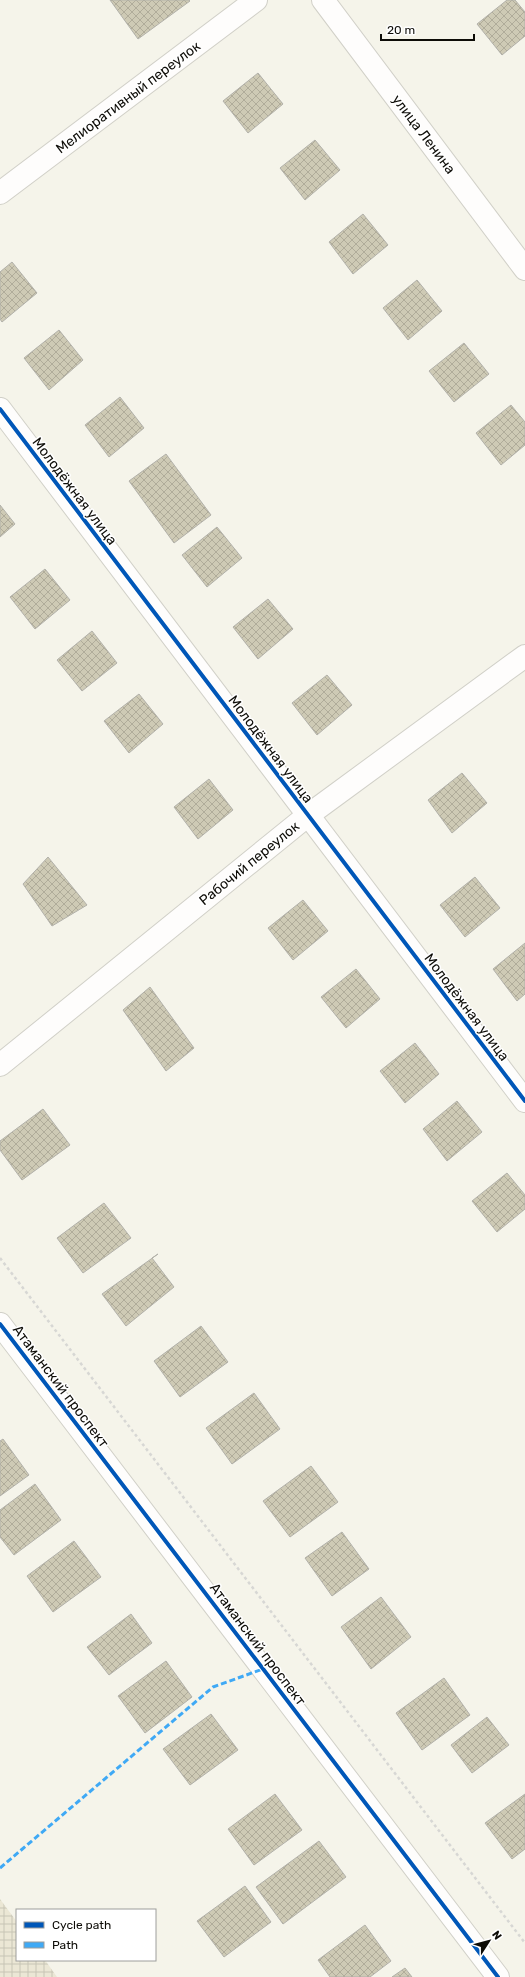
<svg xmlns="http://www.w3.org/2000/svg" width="525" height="1977" font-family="Rubik,sans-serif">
<defs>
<pattern id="industrial-grid" width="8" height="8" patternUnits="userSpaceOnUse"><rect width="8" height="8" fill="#ebe7d5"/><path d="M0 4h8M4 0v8" fill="none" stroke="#c8c5b5"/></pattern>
<pattern id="building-cross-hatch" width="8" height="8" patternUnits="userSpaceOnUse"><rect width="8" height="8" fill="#cecab5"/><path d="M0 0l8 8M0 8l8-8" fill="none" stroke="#b0ac9a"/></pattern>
</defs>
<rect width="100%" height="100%" fill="#f5f4ea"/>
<!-- industrial -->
<path fill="url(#industrial-grid)" d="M 0,1899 L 17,1922 L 17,1960 L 45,1960 L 57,1977 L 0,1977 Z"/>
<!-- building -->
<g fill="url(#building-cross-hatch)" stroke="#b2b1aa">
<path d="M 110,0 L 189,0 L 190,1 L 138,39 Z"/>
<path d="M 507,0 L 515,0 L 525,12 L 525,36 L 502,55 L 477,24 Z"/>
<path d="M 258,73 L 283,104 L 248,133 L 223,101 Z"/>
<path d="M 315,140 L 340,170 L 305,200 L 280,168 Z"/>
<path d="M 363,214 L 388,245 L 353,274 L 329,242 Z"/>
<path d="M 12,262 L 37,293 L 2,322 L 0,319 L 0,272 Z"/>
<path d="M 417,280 L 442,311 L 408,340 L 383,308 Z"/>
<path d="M 59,330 L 83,360 L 49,390 L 24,358 Z"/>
<path d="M 464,343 L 489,374 L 454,402 L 429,371 Z"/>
<path d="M 120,397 L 144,428 L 109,457 L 85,425 Z"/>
<path d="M 511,405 L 525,422 L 525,445 L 501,465 L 476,433 Z"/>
<path d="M 166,454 L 211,515 L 174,543 L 129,481 Z"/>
<path d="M 0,505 L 15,524 L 0,537 Z"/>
<path d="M 217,527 L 242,558 L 207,587 L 182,555 Z"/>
<path d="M 45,569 L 70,600 L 35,629 L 10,597 Z"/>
<path d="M 268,599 L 293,629 L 258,659 L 233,627 Z"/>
<path d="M 92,631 L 117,663 L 82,691 L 57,660 Z"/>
<path d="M 327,675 L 352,705 L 317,735 L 292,703 Z"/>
<path d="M 139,694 L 163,724 L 129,753 L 104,721 Z"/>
<path d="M 462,773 L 487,803 L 452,833 L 428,800 Z"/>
<path d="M 209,779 L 233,810 L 198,839 L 174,807 Z"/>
<path d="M 48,857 L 87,905 L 52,926 L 23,884 Z"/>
<path d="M 475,877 L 500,908 L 465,937 L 440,905 Z"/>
<path d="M 303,900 L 328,931 L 293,960 L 268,928 Z"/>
<path d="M 525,943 L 525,994 L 517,1001 L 493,969 Z"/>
<path d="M 356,969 L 380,999 L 346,1028 L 321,997 Z"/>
<path d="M 150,987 L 194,1048 L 166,1071 L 123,1010 Z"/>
<path d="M 415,1043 L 439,1074 L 405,1103 L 380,1071 Z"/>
<path d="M 457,1101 L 482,1132 L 447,1161 L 423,1129 Z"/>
<path d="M 43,1109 L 70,1145 L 22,1180 L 0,1150 L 0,1141 Z"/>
<path d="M 507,1173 L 525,1195 L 525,1209 L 497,1232 L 472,1201 Z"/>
<path d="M 104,1203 L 131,1238 L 83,1273 L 57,1238 Z"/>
<path d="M 158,1254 L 152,1258 L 174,1287 L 126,1326 L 102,1294 Z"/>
<path d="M 201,1326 L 228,1362 L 180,1397 L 154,1361 Z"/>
<path d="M 254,1393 L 280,1429 L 232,1464 L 206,1428 Z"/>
<path d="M 3,1439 L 29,1475 L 0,1496 L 0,1441 Z"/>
<path d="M 311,1466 L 338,1502 L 290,1537 L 263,1501 Z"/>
<path d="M 35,1484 L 61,1520 L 14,1555 L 0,1537 L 0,1510 Z"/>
<path d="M 342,1532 L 369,1569 L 332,1596 L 305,1558 Z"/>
<path d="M 74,1541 L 101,1577 L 53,1612 L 27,1576 Z"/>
<path d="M 381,1597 L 411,1637 L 371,1669 L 341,1627 Z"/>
<path d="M 131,1614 L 152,1643 L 109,1675 L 87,1647 Z"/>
<path d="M 166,1661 L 192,1697 L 145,1733 L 118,1696 Z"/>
<path d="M 444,1678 L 470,1715 L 422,1750 L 396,1713 Z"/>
<path d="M 211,1714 L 238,1750 L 190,1785 L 163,1749 Z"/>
<path d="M 487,1717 L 509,1745 L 472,1773 L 451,1745 Z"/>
<path d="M 275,1794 L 302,1830 L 254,1865 L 228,1829 Z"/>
<path d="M 525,1794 L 525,1849 L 512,1859 L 485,1823 Z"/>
<path d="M 319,1841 L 346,1877 L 283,1924 L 256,1887 Z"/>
<path d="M 245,1886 L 271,1922 L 224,1957 L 197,1921 Z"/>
<path d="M 365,1925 L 391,1961 L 370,1977 L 330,1977 L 318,1960 Z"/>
<path d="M 405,1968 L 412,1977 L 392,1977 Z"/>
</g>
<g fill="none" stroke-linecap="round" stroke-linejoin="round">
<!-- minor casing -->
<g stroke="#d1d0c8" stroke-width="24">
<g id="minor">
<path d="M 323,0 L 525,269"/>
<path d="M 0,193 L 256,0"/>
<path d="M 0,409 L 525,1101"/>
<path d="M 0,1065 L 307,816 L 525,656"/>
<path d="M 0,1324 L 498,1977"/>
</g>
</g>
<!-- path -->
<path stroke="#d7d7d4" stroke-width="2.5" stroke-dasharray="3 3" stroke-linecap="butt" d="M 0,1258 L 525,1943"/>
<!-- minor -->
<use href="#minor" stroke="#fefdfc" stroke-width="22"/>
<!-- quiet -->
<path stroke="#3fa9f5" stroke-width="3" stroke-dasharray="6 3" stroke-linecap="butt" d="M 0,1868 L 213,1687 L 263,1669"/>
<!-- cycleway casing -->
<g stroke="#fff" stroke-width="6">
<g id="cycleway">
<path d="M 0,409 L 525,1101"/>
<path d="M 0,1324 L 498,1977"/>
</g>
</g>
<!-- cycleway -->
<use href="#cycleway" stroke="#0057b8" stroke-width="4"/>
</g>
<g text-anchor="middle" stroke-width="3" stroke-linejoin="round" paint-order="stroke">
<!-- street labels -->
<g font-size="14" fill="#0d0c07" stroke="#fff">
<text transform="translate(128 97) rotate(-37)" y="5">Мелиоративный переулок</text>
<text transform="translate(424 134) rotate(53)" y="5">улица Ленина</text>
<text transform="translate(75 491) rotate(53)" y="5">Молодёжная улица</text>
<text transform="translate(271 749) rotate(53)" y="5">Молодёжная улица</text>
<text transform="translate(249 863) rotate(-39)" y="5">Рабочий переулок</text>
<text transform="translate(467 1007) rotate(53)" y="5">Молодёжная улица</text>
<text transform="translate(61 1386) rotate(53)" y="5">Атаманский проспект</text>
<text transform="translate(258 1644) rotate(53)" y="5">Атаманский проспект</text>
</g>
</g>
<!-- legend -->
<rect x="16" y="1909" width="140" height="52" fill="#ffffff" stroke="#9e9e9c"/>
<rect x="24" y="1922" width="20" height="6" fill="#0057b8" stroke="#9e9e9c"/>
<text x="52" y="1929" font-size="12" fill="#0d0c07">Cycle path</text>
<rect x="24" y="1942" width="20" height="6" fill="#3fa9f5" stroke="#9e9e9c"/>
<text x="52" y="1949" font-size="12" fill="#0d0c07">Path</text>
<!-- north arrow -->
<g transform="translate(489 1941) rotate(54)" stroke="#ffffff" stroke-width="3" paint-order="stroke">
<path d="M0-3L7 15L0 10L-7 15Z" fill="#0d0c07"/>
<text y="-6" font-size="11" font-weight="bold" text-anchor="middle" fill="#0d0c07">N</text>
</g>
<!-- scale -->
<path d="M381 34v6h93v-6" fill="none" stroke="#0d0c07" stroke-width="2"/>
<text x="387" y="34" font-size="12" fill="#0d0c07" stroke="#ffffff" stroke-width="3" paint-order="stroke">20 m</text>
</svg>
